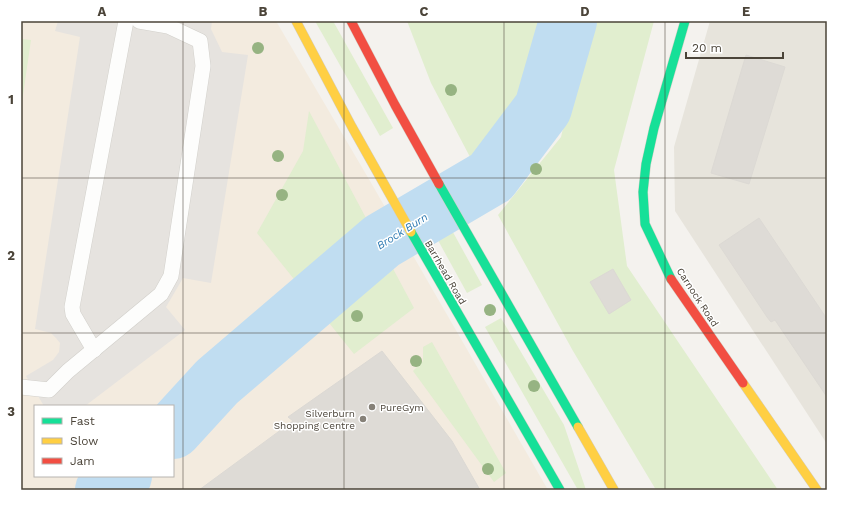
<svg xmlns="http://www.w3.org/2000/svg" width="848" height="511" font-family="'Work Sans',sans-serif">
<rect width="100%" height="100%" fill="#f4f2ee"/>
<!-- residential -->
<path fill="#e7e4dc" d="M 710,21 L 827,21 L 827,444 L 675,211 L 674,147 Z"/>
<!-- commercial -->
<path fill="#f3ebdf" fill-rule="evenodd" d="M 21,21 L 276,21 L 370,181 L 548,490 L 21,490 ZM 35,406 L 173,406 L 173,476 L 35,476 Z"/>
<!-- green -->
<g fill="#e1eecf">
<path d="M 315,21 L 333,21 L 393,128 L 380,136 Z"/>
<path d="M 407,21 L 560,21 L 544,86 L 537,102 L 519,121 L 479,174 L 431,83 Z"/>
<path d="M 588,21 L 654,21 L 614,170 L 627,266 L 778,490 L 656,490 L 573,351 L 498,215 L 561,137 Z"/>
<path d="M 21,39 L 31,40 L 21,109 Z"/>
<path d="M 309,111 L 414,308 L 354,354 L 257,233 L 303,151 Z"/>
<path d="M 449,225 L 482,285 L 467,293 L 434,233 Z"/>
<path d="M 501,318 L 564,425 L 586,490 L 578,490 L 485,327 Z"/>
<path d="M 432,342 L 506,473 L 494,482 L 413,371 L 423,361 L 423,347 Z"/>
</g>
<!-- parking -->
<path fill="#e6e3df" d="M 58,21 L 212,21 L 211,29 L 222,52 L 248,55 L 211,283 L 183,278 L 166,307 L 185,330 L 85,406 L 44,406 L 26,376 L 53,360 L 59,352 L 60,343 L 56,338 L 51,333 L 35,329 L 80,37 L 55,31 Z"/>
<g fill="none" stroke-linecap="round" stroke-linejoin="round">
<!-- river -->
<g stroke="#c0ddf1" stroke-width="58">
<path d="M 173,430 L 217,382 L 382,241 L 491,177 L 543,108 L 568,21"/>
<path d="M 104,490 L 123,476"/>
</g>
</g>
<!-- building -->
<g fill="#dedbd6" stroke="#dcd9d4">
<path d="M 746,55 L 785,67 L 749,184 L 711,173 Z"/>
<path d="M 759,218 L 827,319 L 827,397 L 775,320 L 771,322 L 767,317 L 719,245 Z"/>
<path d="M 613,269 L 631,300 L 609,314 L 590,282 Z"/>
<path d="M 382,351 L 452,441 L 480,490 L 199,490 L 293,421 L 288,417 Z"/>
</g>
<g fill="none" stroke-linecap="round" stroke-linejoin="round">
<!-- lane casing -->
<g stroke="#d2d0cb" stroke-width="16">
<g id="lane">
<path d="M 94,350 L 73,314 L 72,307 L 126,21"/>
<path d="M 21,387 L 49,390 L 68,371 L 161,294 L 171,276 L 203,66 L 200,41 L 168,26 L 139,21"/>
</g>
</g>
<!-- fast casing -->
<g stroke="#d3cfc5" stroke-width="10">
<g id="fast">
<path d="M 439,184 L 578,427"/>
<path d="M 411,232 L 560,490"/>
<path d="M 671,279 L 645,224 L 643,192 L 646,164 L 654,128 L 685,21"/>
</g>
</g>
<!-- slow casing -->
<g stroke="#d3cfc5" stroke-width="10">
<g id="slow">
<path d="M 296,21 L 352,127 L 411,232"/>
<path d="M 743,383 L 817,490"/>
<path d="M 578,427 L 614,490"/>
</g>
</g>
<!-- jam casing -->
<g stroke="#d3cfc5" stroke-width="10">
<g id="jam">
<path d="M 351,21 L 395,105 L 439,184"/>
<path d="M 671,279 L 743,383"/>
</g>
</g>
<!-- lane -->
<use href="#lane" stroke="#fdfdfc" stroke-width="15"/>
<!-- fast -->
<use href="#fast" stroke="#16e098" stroke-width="9"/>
<!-- slow -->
<use href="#slow" stroke="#ffcf43" stroke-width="9"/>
<!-- jam -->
<use href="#jam" stroke="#f24e42" stroke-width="9"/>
</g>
<!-- trees -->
<g fill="#96b382">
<circle cx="258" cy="48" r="6"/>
<circle cx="451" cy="90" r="6"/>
<circle cx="278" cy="156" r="6"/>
<circle cx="536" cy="169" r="6"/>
<circle cx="282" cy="195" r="6"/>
<circle cx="490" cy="310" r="6"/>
<circle cx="357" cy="316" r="6"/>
<circle cx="416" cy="361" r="6"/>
<circle cx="534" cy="386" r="6"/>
<circle cx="488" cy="469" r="6"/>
</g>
<!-- grid -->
<path fill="none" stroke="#4b4439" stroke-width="1" stroke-opacity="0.55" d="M 183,21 L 183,490M 344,21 L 344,490M 504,21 L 504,490M 665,21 L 665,490M 21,178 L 827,178M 21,333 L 827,333"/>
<!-- markers -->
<g fill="#868178" stroke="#fff" stroke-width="1.5">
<circle cx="372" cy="407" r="4"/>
<circle cx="363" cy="419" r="4"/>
</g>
<g text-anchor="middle" stroke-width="3" stroke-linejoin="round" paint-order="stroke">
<!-- street labels -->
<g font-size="10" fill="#4b4439" stroke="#fff">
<text transform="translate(446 272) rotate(60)" y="4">Barrhead Road</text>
<text transform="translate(698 297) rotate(57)" y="4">Carnock Road</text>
</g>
<!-- poi labels -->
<g font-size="10" fill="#4b4439" stroke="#fff" text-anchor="start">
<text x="380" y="411">PureGym</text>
<text x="355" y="417" text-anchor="end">Silverburn<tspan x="355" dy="12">Shopping Centre</tspan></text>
</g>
<!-- water labels -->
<g font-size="11" font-style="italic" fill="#2e7ab2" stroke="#fff">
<text transform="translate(402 231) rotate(-32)" y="4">Brock Burn</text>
</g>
</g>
<!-- border -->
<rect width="848" height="511" fill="none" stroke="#ffffff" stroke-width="44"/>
<!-- legend -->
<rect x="34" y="405" width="140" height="72" fill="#ffffff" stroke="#b7b4b0"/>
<rect x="42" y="418" width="20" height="6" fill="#16e098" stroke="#b7b4b0"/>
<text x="70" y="425" font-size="12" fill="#4b4439">Fast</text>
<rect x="42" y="438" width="20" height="6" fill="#ffcf43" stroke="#b7b4b0"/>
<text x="70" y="445" font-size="12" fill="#4b4439">Slow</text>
<rect x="42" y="458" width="20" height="6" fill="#f24e42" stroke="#b7b4b0"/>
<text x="70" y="465" font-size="12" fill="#4b4439">Jam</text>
<!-- scale -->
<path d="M686 52v6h97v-6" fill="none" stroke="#4b4439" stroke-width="2"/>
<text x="692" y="52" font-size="12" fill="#4b4439" stroke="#ffffff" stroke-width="3" paint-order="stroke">20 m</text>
<rect x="22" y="22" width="804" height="467" fill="none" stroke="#4b4439" stroke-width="1.5"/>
<g font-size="13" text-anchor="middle" font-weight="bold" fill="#4b4439">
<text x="102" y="16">A</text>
<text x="263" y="16">B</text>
<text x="424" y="16">C</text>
<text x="585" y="16">D</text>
<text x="746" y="16">E</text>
<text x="11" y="104">1</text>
<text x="11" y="260">2</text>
<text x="11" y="416">3</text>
</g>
</svg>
